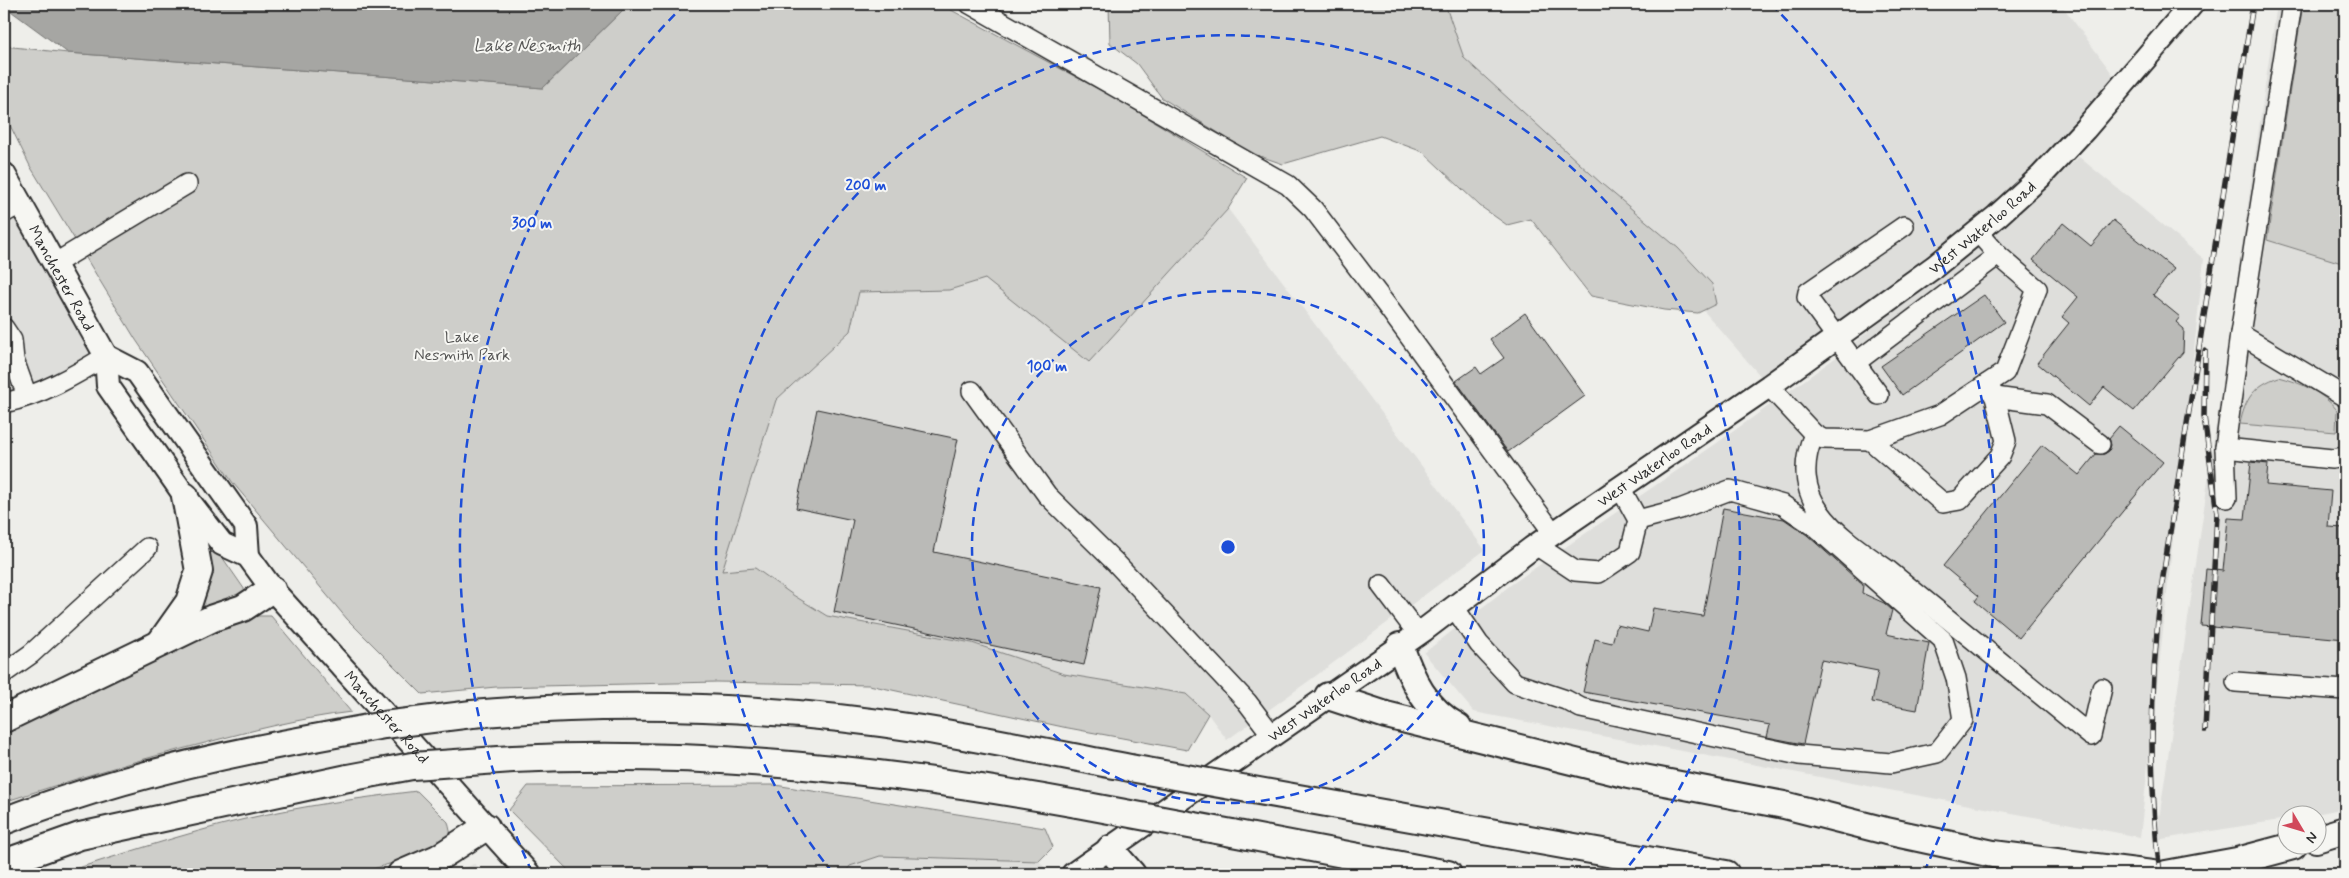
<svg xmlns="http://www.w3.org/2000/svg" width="2349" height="878" font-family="Mynerve,sans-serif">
<rect width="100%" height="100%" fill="#eeeeea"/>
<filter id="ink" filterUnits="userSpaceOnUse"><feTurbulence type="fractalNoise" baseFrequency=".02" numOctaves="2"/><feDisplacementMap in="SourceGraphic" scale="10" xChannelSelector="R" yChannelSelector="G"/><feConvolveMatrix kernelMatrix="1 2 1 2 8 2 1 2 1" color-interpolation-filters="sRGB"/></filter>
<g filter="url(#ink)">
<!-- built -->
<g fill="#dededb">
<path d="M 1445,4 L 2061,4 L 2122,87 L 1931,270 L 1769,386 L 1564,150 L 1464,58 Z"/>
<path d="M 2277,4 L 2345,4 L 2345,808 L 2311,815 L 2286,816 L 2286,819 L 2156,840 Z"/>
<path d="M 2079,157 L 2204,259 L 2140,837 L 1474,712 L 1424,653 L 1512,584 L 1717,443 L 1838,356 L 2035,197 Z"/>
<path d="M 4,174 L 106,356 L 4,403 Z"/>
<path d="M 1228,209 L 1485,550 L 1317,675 L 1227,740 L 1208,714 L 1186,694 L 1064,674 L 972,643 L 827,616 L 793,595 L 721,571 L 776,400 L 850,331 L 859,291 L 949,290 L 985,278 L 1089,361 Z"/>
<path d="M 880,856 L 1039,861 L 1050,874 L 844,874 L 850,866 Z"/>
<path d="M 474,864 L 490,874 L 451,874 Z"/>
</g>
<!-- green -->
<g fill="#cececa" stroke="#7c7c7a">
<path d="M 629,4 L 940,4 L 1117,99 L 1247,178 L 1228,209 L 1089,362 L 985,279 L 949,290 L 859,292 L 850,331 L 776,400 L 722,571 L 755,568 L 793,595 L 827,616 L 972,643 L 1064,674 L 1186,694 L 1208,714 L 1187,750 L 1063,727 L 869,685 L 717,682 L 496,687 L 422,694 L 347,619 L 233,483 L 136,340 L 30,166 L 4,113 L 4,46 L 68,53 L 543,88 Z"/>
<path d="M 1109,4 L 1445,4 L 1464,58 L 1602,184 L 1678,248 L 1712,284 L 1716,304 L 1698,313 L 1664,310 L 1591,296 L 1531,219 L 1507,225 L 1480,206 L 1423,152 L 1380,136 L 1283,164 L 1251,153 L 1162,98 L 1137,64 L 1110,43 Z"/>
<path d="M 2303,4 L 2345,4 L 2345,264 L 2267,240 Z"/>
<path d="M 2279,377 C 2299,382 2324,393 2337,410 L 2336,432 L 2240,424 C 2245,399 2254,385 2279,377 Z"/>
<path d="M 211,541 L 247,593 L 194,620 Z"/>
<path d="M 238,616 L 271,616 L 351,712 C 301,718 254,730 205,743 C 137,760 71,780 4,802 L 4,729 Z"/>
<path d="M 775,785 L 1045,828 L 1053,847 L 1039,861 L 880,856 L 850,866 L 844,874 L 572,874 L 509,810 L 528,786 Z"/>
<path d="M 417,791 L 448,822 L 451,835 L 437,849 L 357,874 L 59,874 C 120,855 182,834 245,819 C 302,806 359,798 417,791 Z"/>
</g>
<!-- water -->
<path fill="#a6a6a3" stroke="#757573" d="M 4,4 L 629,4 L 543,88 L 68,53 L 4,6 Z"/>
<!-- building -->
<g fill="#babab7" stroke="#2b2b2b">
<path d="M 2113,220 L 2174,269 L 2153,295 L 2180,317 L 2176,322 L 2184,329 L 2183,352 L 2134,411 L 2104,387 L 2089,406 L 2037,363 L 2069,323 L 2062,317 L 2078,297 L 2033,260 L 2063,223 L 2091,246 Z"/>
<path d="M 1984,295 L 2004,322 L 1902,395 L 1881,366 Z"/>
<path d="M 1525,313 L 1585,396 L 1508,452 L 1456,381 L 1476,367 L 1481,374 L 1504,358 L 1490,339 Z"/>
<path d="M 817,409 L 958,439 L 934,552 L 1101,587 L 1084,665 L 834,612 L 853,520 L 796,508 Z"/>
<path d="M 2119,426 L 2163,462 L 2019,638 L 1975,601 L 1979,596 L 1943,566 L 2042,445 L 2079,475 L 2096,454 L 2104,454 L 2109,451 L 2111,445 L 2109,438 Z"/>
<path d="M 2251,462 L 2268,464 L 2266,485 L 2331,491 L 2328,527 L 2345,528 L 2345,639 L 2201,626 L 2206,569 L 2223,571 L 2228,518 L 2245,519 Z"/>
<path d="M 1723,508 L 1784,519 L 1807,535 L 1863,585 L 1862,593 L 1884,603 L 1892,610 L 1886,634 L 1929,643 L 1917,710 L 1872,702 L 1878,671 L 1821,660 L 1803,744 L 1767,737 L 1770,725 L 1583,692 L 1595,639 L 1612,643 L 1617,625 L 1648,632 L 1653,608 L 1703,616 Z"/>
</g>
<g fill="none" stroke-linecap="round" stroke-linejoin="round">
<!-- minor casing -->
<g stroke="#2b2b2b" stroke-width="22">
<g id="minor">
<path d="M 970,4 L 1288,185 L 1313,209 L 1387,306 L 1554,534"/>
<path d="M 4,213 L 20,204"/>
<path d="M 54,264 L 187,184"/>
<path d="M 4,328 L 12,340 L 14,360 L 27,396"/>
<path d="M 2240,334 L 2345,397"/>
<path d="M 1855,363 L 1998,255 L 1978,232"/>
<path d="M 1769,386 L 1814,434 L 1823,439 L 1870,440 L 1940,415 L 2005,372 L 2037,289 L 1998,255"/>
<path d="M 972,391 L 1047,495 L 1116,563 L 1247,702 L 1272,735"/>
<path d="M 1879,395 L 1807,297 L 1808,292 L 1904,226"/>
<path d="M 1995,397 L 2047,404 L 2100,444"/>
<path d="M 4,403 C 41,395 74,376 106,356"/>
<path d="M 1814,434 C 1785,502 1839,536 1888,570 L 2091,736 L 2102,688"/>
<path d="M 1870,440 L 1943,503 L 1960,500 L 2000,456 L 2006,441 L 1995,397 L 1987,384"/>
<path d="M 2225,448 L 2332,459 L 2345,457"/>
<path d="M 2227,498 L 2225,448 L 2240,334 L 2292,4"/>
<path d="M 1536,545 L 1575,571 L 1599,573 L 1630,552 L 1638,520 L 1621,489"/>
<path d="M 1381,585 L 1418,634"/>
<path d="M 1454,607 L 1479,644 L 1515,683 L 1566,700 L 1581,708 L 1799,755 L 1891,763 L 1937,753 L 1963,720 L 1956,678 L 1943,640 L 1814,526 L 1783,505 L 1730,490 L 1680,509 L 1638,520"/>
<path d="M 4,673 L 31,654 L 147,548"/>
<path d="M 2236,682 L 2345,690"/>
</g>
</g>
<!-- major casing -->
<g stroke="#2b2b2b" stroke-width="26">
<g id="major">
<path id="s1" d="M 4,174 L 106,356 L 108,386 L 185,496 L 222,544 L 248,556 L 272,589 L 529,874"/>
<path d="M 106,356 L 137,372 L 246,526 L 248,556"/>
<path id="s2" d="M 1073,874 L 1424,630 L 1532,548 L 1769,386 L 1934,267 L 1997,216 L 2040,177 L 2085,129 L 2192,4"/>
</g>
</g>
<!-- highway casing -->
<g stroke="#2b2b2b" stroke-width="30">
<g id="highway">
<path d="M 160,643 L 189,602 L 199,571 L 185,496"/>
<path d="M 1400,646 C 1412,680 1425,709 1458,727"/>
<path d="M 1328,696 L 1386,715 L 1628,775 L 1784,805 L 1886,831 L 1993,854 L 2152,874"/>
<path d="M 472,714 C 621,701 774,706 922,729 C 991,740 1061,755 1130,768"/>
<path d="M 4,719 L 213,618 L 243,608 L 272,589"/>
<path d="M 513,759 C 705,750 888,770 1077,804"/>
<path d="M 1287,796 L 1726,874"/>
<path d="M 4,821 C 104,782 208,757 314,738"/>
<path d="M 1232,833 L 1448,874"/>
<path d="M 2316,839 L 2345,830"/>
<path d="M 1110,849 L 1132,874"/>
<path d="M 4,863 L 80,836 L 348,778"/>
<path d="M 401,874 L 438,858 L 486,827"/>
<path d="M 2166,874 L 2237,861 L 2293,846"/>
</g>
</g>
<!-- minor -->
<use href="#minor" stroke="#f6f6f2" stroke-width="19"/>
<!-- major -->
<use href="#major" stroke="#f6f6f2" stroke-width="22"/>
<!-- highway -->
<use href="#highway" stroke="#f6f6f2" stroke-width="26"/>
<!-- rail casing -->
<g stroke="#2b2b2b" stroke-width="5.5">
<g id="rail">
<path d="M 2205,351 L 2204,416 L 2217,514 L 2205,730"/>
<path d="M 2160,874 C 2148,776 2150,681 2162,583 L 2253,4"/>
</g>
</g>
<!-- rail -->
<use href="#rail" stroke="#f6f6f2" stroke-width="4" stroke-dasharray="11" stroke-linecap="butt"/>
<!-- highway-bridge casing -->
<g stroke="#2b2b2b" stroke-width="30" stroke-linecap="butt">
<g id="highway-bridge">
<path d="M 314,738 L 384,725 L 472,714"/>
<path d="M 1130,768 L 1287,796"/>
<path d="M 348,778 L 412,766 L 513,759"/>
<path d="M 1077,804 L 1232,833"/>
</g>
</g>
<!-- highway-bridge -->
<use href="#highway-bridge" stroke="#f6f6f2" stroke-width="26"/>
</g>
</g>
<!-- distance rings -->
<g fill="none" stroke="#1d4ed8" stroke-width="2.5" stroke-dasharray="9 6">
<circle cx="1228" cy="547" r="256"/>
<path d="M833 873A512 512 0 1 1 1623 873"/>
<path d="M532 872A768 768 0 0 1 685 4M1771 4A768 768 0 0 1 1924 872"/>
</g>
<g text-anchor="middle" stroke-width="4" stroke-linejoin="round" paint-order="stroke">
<!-- street labels -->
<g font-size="16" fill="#2b2b2b" stroke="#f6f6f2">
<text dy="6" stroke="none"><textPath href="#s2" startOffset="1116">West Waterloo Road</textPath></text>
<text dy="6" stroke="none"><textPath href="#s1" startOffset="119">Manchester Road</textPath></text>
<text dy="6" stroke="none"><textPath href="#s2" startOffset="711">West Waterloo Road</textPath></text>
<text dy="6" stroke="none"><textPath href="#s2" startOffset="306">West Waterloo Road</textPath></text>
<text dy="6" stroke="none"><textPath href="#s1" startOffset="675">Manchester Road</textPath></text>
</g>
<!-- park labels -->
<g font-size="16" fill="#545453" stroke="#f6f6f2">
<text x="462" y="342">Lake<tspan x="462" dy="18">Nesmith Park</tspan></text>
</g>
<!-- water labels -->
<g font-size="18" font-style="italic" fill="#565655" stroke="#f6f6f2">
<text x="527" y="51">Lake Nesmith</text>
</g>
</g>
<circle cx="1228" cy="547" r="8" fill="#1d4ed8" stroke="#f6f6f2" stroke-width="2.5"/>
<g font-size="15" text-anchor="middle" font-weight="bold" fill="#1d4ed8" stroke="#f6f6f2" stroke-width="4" stroke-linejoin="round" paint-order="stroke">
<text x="866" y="190">200 m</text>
<text x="532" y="228">300 m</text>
<text x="1047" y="371">100 m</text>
</g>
<!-- margin -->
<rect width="2349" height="878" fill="none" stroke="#f6f6f2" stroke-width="20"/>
<rect x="10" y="10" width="2329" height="858" fill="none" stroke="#2b2b2b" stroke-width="2" filter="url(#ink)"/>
<!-- north arrow -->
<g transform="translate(2302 830) rotate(128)"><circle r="24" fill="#f6f6f2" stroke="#a5a5a2"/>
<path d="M0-4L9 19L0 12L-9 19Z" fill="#d1495b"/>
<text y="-8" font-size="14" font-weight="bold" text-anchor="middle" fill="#2b2b2b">N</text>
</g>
</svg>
